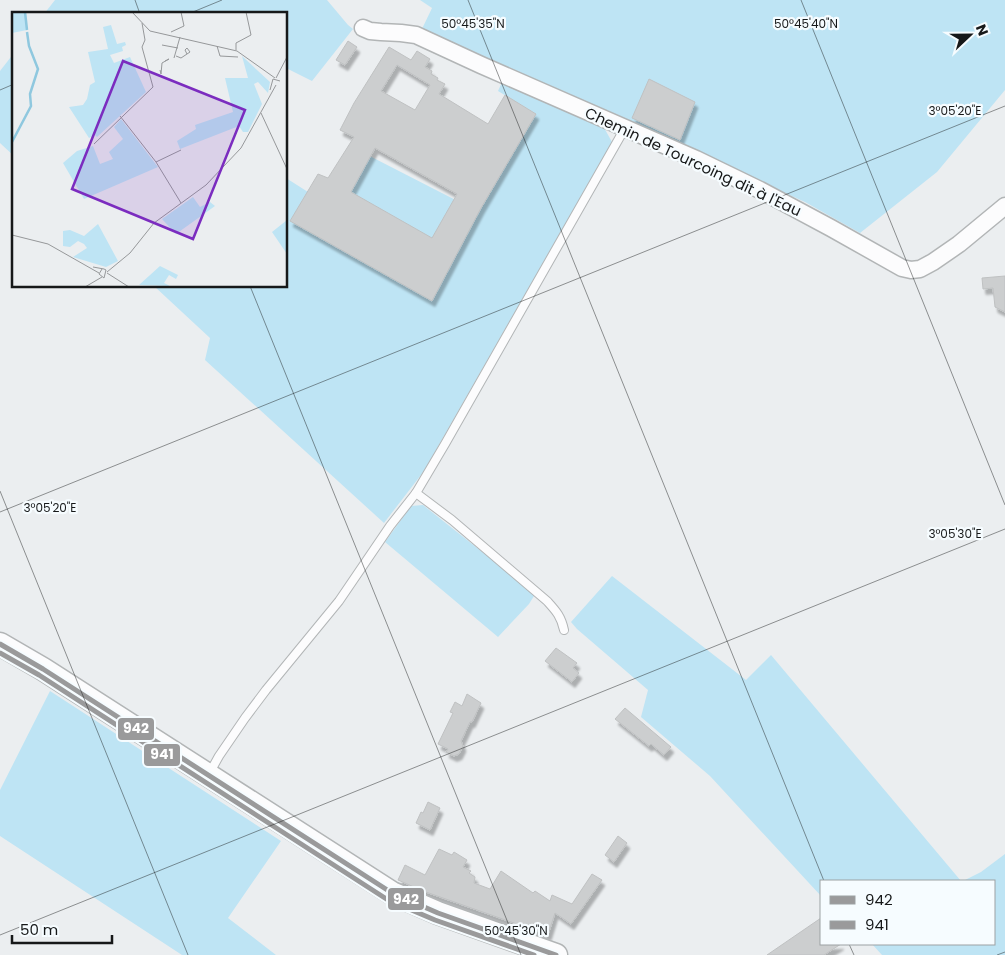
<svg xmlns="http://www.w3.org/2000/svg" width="1005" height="955" font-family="Poppins,sans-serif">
<defs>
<filter id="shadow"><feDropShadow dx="3" dy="5.5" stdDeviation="1" flood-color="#0004"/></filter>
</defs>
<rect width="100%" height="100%" fill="#ebeef0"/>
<!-- green -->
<g fill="#bee4f4">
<path d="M 55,0 L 327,0 L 348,25 L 353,29 L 312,81 L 286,68 L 286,14 L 44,14 Z"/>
<path d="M 420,0 L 1005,0 L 1005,90 L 937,172 L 860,233 L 805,202 L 421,31 L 432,8 Z"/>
<path d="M 14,53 L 14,156 L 0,143 L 0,71 Z"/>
<path d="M 503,80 L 602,124 L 612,142 L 424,471 L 384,523 L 205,360 L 210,338 L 154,286 L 286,286 L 286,178 L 319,199 L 354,148 L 479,212 L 536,114 L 498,91 Z"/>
<path d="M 423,505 L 530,590 L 534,596 L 529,604 L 498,637 L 385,542 L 411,506 Z"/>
<path d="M 612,576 L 746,680 L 771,655 L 961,881 L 821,881 L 821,896 L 710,776 L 641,717 L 648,690 L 577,629 L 571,622 Z"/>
<path d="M 50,691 L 281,841 L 228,918 L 276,955 L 182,955 L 0,836 L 0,790 Z"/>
<path d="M 1005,854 L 1005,955 L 882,955 L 872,944 L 994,944 L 994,881 L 963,881 L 981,872 Z"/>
</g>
<!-- building -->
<g fill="#cccecf" stroke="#bfc1c2" fill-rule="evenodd" filter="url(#shadow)">
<path d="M 348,41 L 357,47 L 345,65 L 336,60 Z"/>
<path d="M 389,47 L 411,60 L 417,51 L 430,59 L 425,67 L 432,71 L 431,74 L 438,78 L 437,80 L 445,84 L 439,94 L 488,124 L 505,95 L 536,114 L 481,208 L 432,301 L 290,221 L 318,174 L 328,178 L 354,137 L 340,130 L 354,103 ZM 397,65 L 430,85 L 415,110 L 381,91 ZM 375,148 L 457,194 L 432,238 L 351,192 Z"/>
<path d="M 649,79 L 695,102 L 680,140 L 632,118 Z"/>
<path d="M 1005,276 L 1005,312 L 995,307 L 993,288 L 983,289 L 982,278 Z"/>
<path d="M 556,648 L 577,663 L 573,668 L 579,673 L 572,682 L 545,661 Z"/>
<path d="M 467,694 L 481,703 L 472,722 L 470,722 L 461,741 L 463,746 L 459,754 L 454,756 L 446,752 L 448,749 L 438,744 L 453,713 L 450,712 L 455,702 L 462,706 Z"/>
<path d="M 625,708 L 671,747 L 664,755 L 651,744 L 649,746 L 615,719 Z"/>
<path d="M 428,802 L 440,808 L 430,830 L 416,823 L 421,812 L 423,813 Z"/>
<path d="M 618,836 L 627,843 L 614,862 L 605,855 Z"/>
<path d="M 439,849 L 452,855 L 454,852 L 467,860 L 463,867 L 471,871 L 469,873 L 475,877 L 474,883 L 490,889 L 501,871 L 533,893 L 535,891 L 550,901 L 552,895 L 572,904 L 592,874 L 602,880 L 571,924 L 555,913 L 548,935 L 423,891 L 398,880 L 405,865 L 425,875 Z"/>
<path d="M 821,918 L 821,944 L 841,944 L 824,955 L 767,955 Z"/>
</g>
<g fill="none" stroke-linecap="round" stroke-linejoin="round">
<!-- lane casing -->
<g stroke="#b2b5b6" stroke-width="10">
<g id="lane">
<path d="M 416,493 L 452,520 L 547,601 C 556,611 561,616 564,630"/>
<path d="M 209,774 L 219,756 L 245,718 L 266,690 L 339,601 L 390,526 L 416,493 L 445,444 L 625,128"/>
</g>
</g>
<!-- street casing -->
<g stroke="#b2b5b6" stroke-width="19">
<path id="street" d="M 363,28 L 370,31 L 381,32 L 401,33 L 416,35 L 481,65 L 696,159 L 760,190 L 831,228 L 902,268 L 911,270 L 920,269 L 933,262 L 959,244 L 1005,206"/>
</g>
<!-- secondary casing -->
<g stroke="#b2b5b6" stroke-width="25">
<path id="secondary" d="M 0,644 L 43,669 L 392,893 L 438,913 L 556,955"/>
</g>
<!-- lane -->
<use href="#lane" stroke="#fcfcfd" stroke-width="8"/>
<!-- street -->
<use href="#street" stroke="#fcfcfd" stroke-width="16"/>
<!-- secondary -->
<use href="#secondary" stroke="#fcfcfd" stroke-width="22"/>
<!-- bus-1 casing -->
<g stroke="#f6fcff" stroke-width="9">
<path id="bus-1" d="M 0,644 L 43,669 L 392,893 L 438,913 L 556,955"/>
</g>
<!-- bus-2 casing -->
<g stroke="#f6fcff" stroke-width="9">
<path id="bus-2" d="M 0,653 L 39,675 L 388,900 L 435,920 L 534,955"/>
</g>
<!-- bus-1 -->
<use href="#bus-1" stroke="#9a9a9b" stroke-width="5"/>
<!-- bus-2 -->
<use href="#bus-2" stroke="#9a9a9b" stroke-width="5"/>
</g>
<!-- ticks -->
<path fill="none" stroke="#161819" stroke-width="1" stroke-opacity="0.45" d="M 135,0 L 140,14M 468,0 L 824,881M 801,0 L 1005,505M 188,14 L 222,0M 0,90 L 14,84M 250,286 L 521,955M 0,491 L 188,955M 0,512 L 1005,106M 0,935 L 1005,529M 849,944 L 854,955M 997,955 L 1005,952"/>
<g text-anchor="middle" stroke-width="4.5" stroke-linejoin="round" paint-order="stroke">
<!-- street labels -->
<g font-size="15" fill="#161819" stroke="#f6fcff">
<text transform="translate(693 162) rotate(25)" y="5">Chemin de Tourcoing dit à l'Eau</text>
</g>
</g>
<!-- overview -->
<g transform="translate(12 12)">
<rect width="275" height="275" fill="#ebeef0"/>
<path d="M 0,0 L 13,0 L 15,18 L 0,21 ZM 99,13 L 105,32 L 113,30 L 114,33 L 110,35 L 111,39 L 98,43 L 102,51 L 118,45 L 134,80 L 85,125 L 83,123 L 77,126 L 57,95 L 71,93 L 75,87 L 78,73 L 83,70 L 76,40 L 96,37 L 91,15 ZM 230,44 L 258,70 L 256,81 L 246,70 L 242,72 L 250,92 L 236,120 L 231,120 L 227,114 L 168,137 L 165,129 L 184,117 L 183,113 L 221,100 L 213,66 L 236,66 ZM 109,107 L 146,155 L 72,187 L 51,151 L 65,139 L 81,134 L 88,152 L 101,147 L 97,140 L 111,127 L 102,115 ZM 181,185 L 188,195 L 198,190 L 203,194 L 164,222 L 150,207 ZM 275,208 L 275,242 L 260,220 ZM 86,212 L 106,249 L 94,255 L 61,245 L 75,236 L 72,232 L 66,229 L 58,235 L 51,234 L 51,219 L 58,218 L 72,224 ZM 148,254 L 166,263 L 164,267 L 157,263 L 152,271 L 158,274 L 127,273 Z" fill="#bee4f4"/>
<path fill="none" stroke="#8fc8df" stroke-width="2.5" d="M 13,0 L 15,18M 0,130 L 19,94 L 18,82 L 26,57 L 17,34 L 15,20"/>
<path fill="none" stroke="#96989a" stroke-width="1" d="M 120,0 L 138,19 L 225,39 L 263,66M 130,11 L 133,28M 159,20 L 172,14 L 169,0M 150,33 L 166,36M 205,34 L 208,44 L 226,45M 224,38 L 224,31 L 239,23 L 234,0M 164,44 L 169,46 L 178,40 L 175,36 L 173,38 L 175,42M 162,46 L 168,25M 148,58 L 149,62 L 150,51 L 157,47 L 153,49M 264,66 L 275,45M 258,78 L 261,67 L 268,69M 249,101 L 275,157M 108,104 L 144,150 L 169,191M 82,132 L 141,75 L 130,35 L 133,28M 144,150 L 169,138M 0,223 L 36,232 L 87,261M 81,255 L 92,257 L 94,258 L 92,266 L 87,262 L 90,257M 95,260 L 118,241 L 142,211 L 194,173 L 229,136 L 264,73M 95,261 L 117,275M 73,275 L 90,265"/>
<path fill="#7b2cbf" fill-opacity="0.15" stroke="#7b2cbf" stroke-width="2.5" d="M 111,49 L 233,98 L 181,227 L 60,177 Z"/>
<rect width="275" height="275" fill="none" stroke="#161819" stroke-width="2.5"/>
</g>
<g font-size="12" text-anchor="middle" fill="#161819" stroke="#f6fcff" stroke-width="4.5" stroke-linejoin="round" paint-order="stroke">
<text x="473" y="28">50°45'35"N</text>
<text x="806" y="28">50°45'40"N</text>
<text x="955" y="115">3°05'20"E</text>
<text x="50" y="512">3°05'20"E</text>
<text x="955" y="538">3°05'30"E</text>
<text x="516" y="935">50°45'30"N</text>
</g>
<g stroke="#f6fcff" stroke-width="2">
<rect x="117" y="717" width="38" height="24" rx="5" fill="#9a9a9b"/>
<rect x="143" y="743" width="38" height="24" rx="5" fill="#9a9a9b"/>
<rect x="387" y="887" width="38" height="24" rx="5" fill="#9a9a9b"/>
</g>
<g font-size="14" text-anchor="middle" font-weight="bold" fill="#fff">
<text x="136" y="733">942</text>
<text x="162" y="759">941</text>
<text x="406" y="904">942</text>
</g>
<!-- legend -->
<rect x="820" y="880" width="175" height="65" fill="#f6fcff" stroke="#9ca1a3"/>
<rect x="830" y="896" width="25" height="8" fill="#9a9a9b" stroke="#9ca1a3"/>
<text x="865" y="905" font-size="15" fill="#161819">942</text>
<rect x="830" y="921" width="25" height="8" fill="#9a9a9b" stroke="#9ca1a3"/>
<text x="865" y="930" font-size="15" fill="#161819">941</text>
<!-- north arrow -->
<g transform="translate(970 35) rotate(68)" stroke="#f6fcff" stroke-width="4" paint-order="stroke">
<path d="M0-4L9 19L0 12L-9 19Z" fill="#161819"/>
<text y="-8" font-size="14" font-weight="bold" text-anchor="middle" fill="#161819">N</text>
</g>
<!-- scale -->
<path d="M12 935v8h100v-8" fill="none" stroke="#161819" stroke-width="2.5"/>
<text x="20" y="935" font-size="15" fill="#161819" stroke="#f6fcff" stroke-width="4" paint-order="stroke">50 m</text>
</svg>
